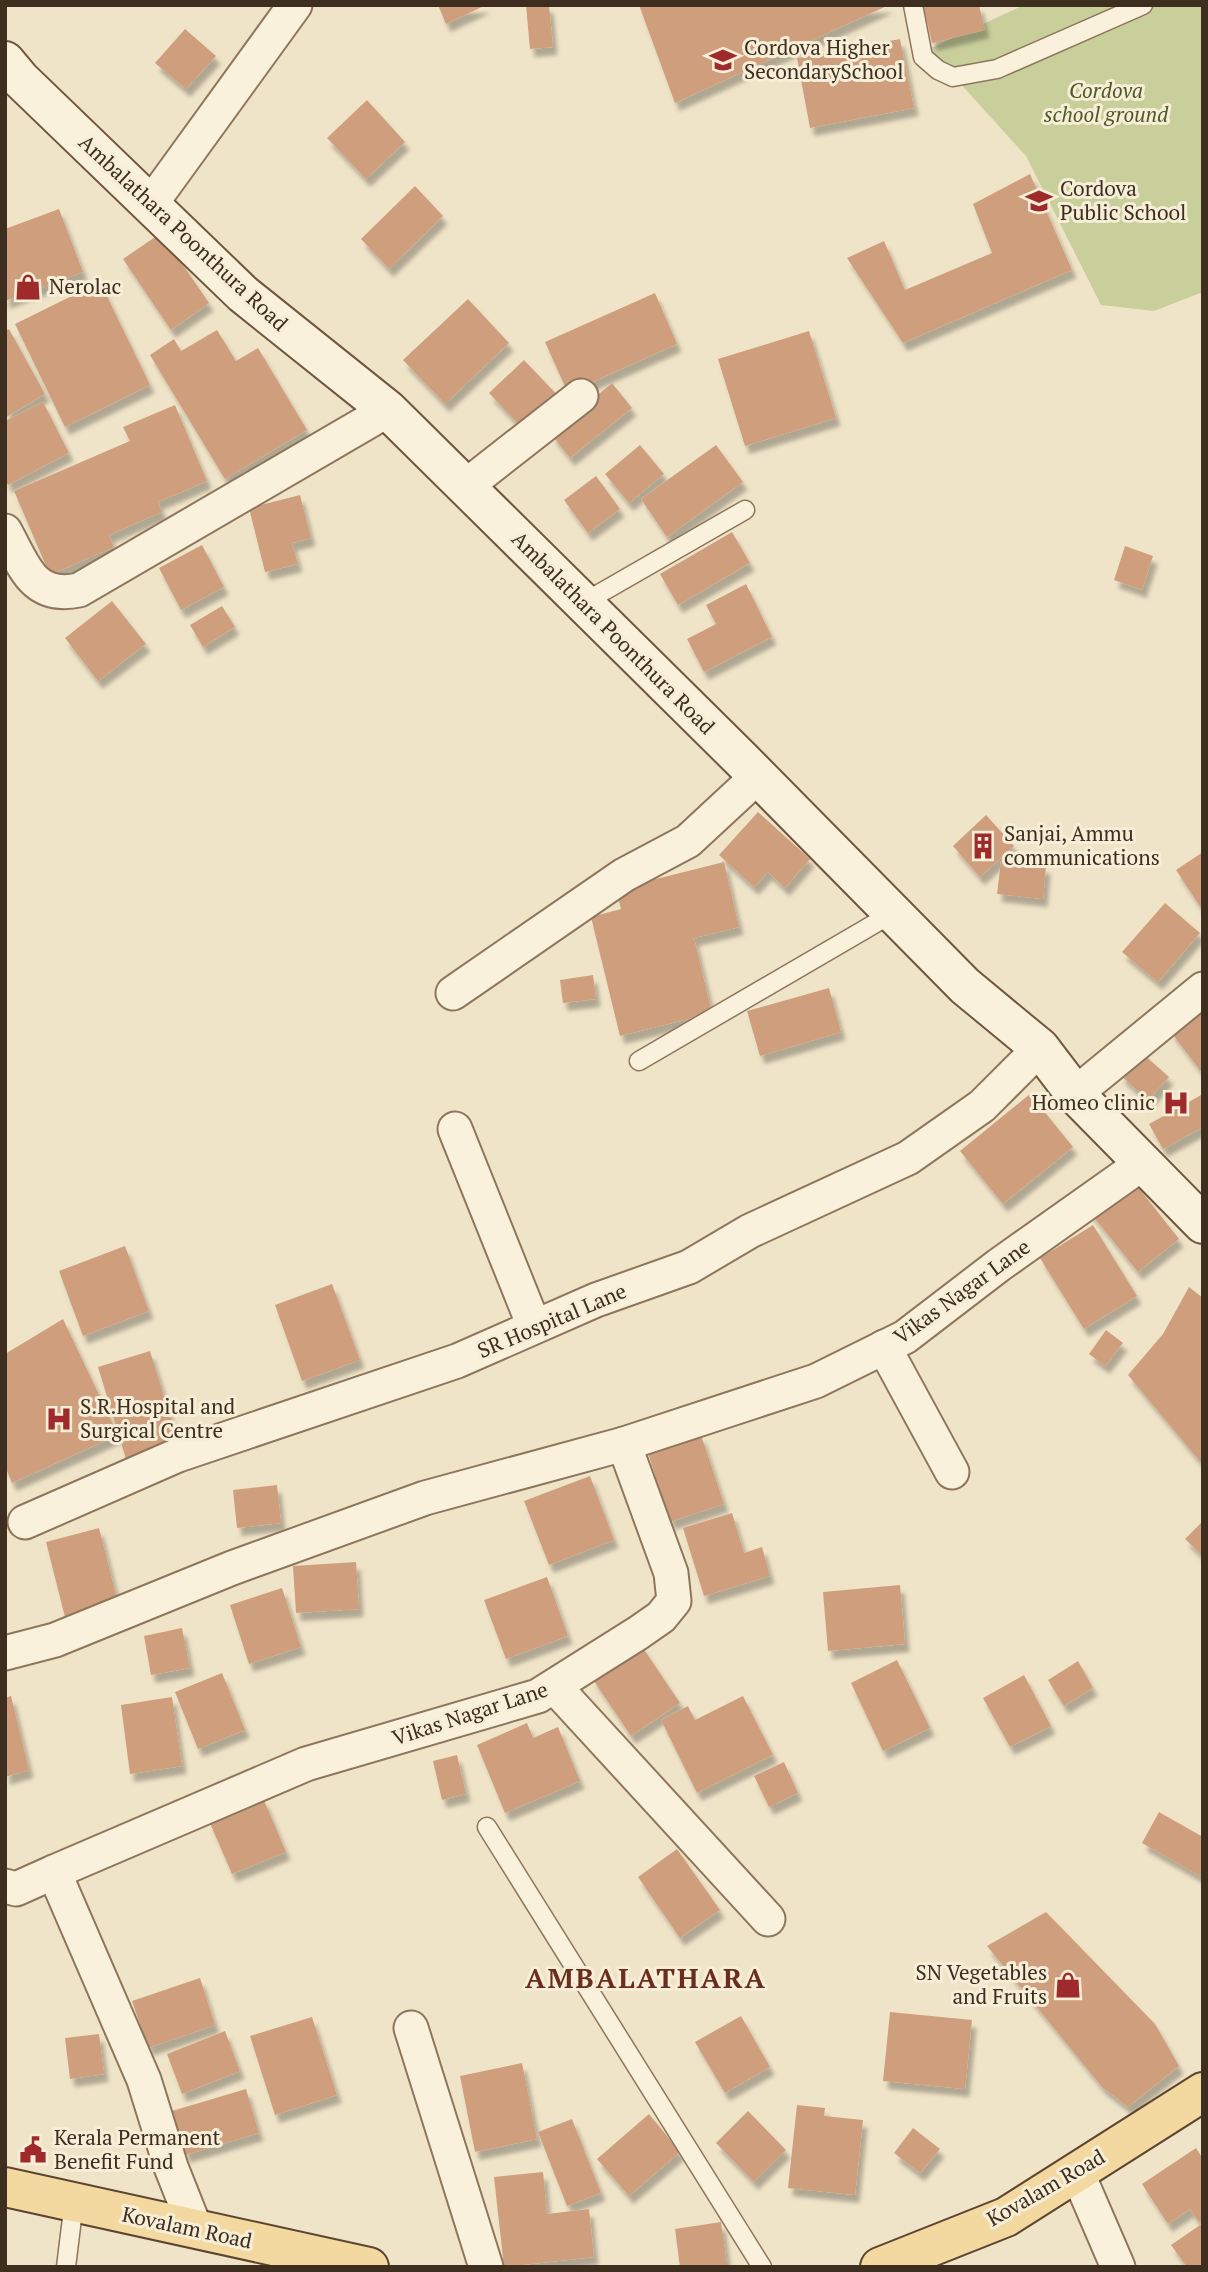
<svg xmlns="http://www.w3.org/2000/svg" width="1208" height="2272" font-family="'PT Serif',serif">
<defs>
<filter id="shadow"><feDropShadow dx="4.5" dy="8" stdDeviation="2" flood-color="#0004"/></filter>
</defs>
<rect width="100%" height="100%" fill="#f0e4c8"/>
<!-- green -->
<path fill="#c9cf9b" d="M 1024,5 L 1203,5 L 1203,292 L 1154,311 L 1101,305 L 1026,156 L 929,49 Z"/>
<!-- building -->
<g fill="#cf9f7d" filter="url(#shadow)">
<path d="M 438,5 L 486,5 L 446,24 Z"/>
<path d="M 526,5 L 549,5 L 553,47 L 530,49 Z"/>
<path d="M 639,5 L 889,5 L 675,103 Z"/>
<path d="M 923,5 L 979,5 L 985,30 L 932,43 Z"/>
<path d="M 185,29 L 216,56 L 186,89 L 155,63 Z"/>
<path d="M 900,39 L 914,108 L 810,128 L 797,58 Z"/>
<path d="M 367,100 L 405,142 L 366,179 L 327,138 Z"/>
<path d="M 1030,174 L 1072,270 L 903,343 L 847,258 L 884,241 L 905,290 L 992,253 L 973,204 Z"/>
<path d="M 415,186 L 443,216 L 389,269 L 361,239 Z"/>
<path d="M 59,209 L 83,272 L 5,301 L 5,229 Z"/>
<path d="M 161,233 L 209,303 L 171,330 L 123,259 Z"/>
<path d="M 100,282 L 150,385 L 65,427 L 15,324 Z"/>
<path d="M 655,293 L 677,344 L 568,393 L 545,342 Z"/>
<path d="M 468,299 L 509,343 L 445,404 L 403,360 Z"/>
<path d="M 9,329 L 45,394 L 5,418 L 5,331 Z"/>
<path d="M 217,330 L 236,361 L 258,348 L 307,430 L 225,479 L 150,355 L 174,339 L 181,351 Z"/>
<path d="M 809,331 L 836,418 L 745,446 L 718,359 Z"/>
<path d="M 524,360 L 564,402 L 529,435 L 489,393 Z"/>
<path d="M 612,383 L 632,408 L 570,458 L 551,434 Z"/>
<path d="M 43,402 L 69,453 L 8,485 L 5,479 L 5,421 Z"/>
<path d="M 175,405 L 207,481 L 158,502 L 162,512 L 109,535 L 114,547 L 50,575 L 14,491 L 130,441 L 123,427 Z"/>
<path d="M 640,445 L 664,474 L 629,503 L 605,474 Z"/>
<path d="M 716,445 L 743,482 L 667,537 L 641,499 Z"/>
<path d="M 596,476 L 620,509 L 588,533 L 564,500 Z"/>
<path d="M 300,495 L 311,538 L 292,543 L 298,564 L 265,572 L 249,508 Z"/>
<path d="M 732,532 L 750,563 L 678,605 L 660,574 Z"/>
<path d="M 202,545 L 224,587 L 181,610 L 159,568 Z"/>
<path d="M 1125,546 L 1153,556 L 1142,590 L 1114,580 Z"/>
<path d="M 746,584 L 772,637 L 704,672 L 687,639 L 716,624 L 706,605 Z"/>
<path d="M 112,601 L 146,644 L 98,681 L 65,638 Z"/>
<path d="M 222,606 L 235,627 L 203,647 L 190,625 Z"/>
<path d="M 758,812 L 810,859 L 785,888 L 768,872 L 754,887 L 719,855 Z"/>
<path d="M 986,815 L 1014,846 L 980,877 L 953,846 Z"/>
<path d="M 1203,852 L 1203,911 L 1176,870 Z"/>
<path d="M 1001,861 L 1046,866 L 1043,899 L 997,894 Z"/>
<path d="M 724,862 L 739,927 L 694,938 L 712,1013 L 620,1036 L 591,917 L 621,909 L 616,889 Z"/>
<path d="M 1165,903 L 1200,933 L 1158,982 L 1122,952 Z"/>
<path d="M 593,975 L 596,999 L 563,1003 L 560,980 Z"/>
<path d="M 829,988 L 841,1032 L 760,1056 L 747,1011 Z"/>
<path d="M 1203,1006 L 1203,1074 L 1170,1031 Z"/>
<path d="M 1141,1052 L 1169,1077 L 1148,1100 L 1120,1075 Z"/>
<path d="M 1030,1094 L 1073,1147 L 1003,1204 L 960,1151 Z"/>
<path d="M 1203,1094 L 1203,1127 L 1163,1149 L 1149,1124 Z"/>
<path d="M 1130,1177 L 1179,1239 L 1138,1272 L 1088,1210 Z"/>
<path d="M 1093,1225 L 1137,1296 L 1084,1329 L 1040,1258 Z"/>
<path d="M 125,1246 L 149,1311 L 83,1336 L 59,1271 Z"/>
<path d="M 332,1284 L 360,1360 L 302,1381 L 275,1305 Z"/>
<path d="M 1189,1287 L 1203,1298 L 1203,1465 L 1128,1375 L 1163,1334 Z"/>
<path d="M 63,1319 L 118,1435 L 12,1483 L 5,1466 L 5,1354 Z"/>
<path d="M 1106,1330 L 1123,1343 L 1105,1366 L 1089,1354 Z"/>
<path d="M 150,1351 L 178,1442 L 126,1459 L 98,1367 Z"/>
<path d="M 701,1435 L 724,1504 L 670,1522 L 648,1453 Z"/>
<path d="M 590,1476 L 614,1540 L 549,1565 L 524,1501 Z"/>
<path d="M 277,1485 L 281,1523 L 237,1528 L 233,1490 Z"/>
<path d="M 732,1513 L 744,1553 L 762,1547 L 770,1576 L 704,1596 L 683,1528 Z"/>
<path d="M 1203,1521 L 1203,1556 L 1185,1539 Z"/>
<path d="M 99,1528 L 119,1607 L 66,1621 L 46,1542 Z"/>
<path d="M 356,1562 L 359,1609 L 296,1613 L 293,1566 Z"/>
<path d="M 547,1577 L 568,1636 L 506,1659 L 484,1600 Z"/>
<path d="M 900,1585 L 905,1644 L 828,1651 L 823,1592 Z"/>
<path d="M 282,1588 L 301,1647 L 249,1664 L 230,1605 Z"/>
<path d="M 182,1628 L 190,1668 L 151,1675 L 144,1636 Z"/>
<path d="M 641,1645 L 680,1703 L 631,1736 L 592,1678 Z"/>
<path d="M 897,1660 L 930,1728 L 883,1751 L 851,1683 Z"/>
<path d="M 1078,1661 L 1093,1688 L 1064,1706 L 1048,1680 Z"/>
<path d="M 222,1673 L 245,1730 L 198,1749 L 175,1692 Z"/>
<path d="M 1024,1675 L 1051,1726 L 1010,1747 L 983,1698 Z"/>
<path d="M 11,1696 L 29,1770 L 5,1777 L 5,1698 Z"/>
<path d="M 743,1696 L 773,1755 L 697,1793 L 661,1720 L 688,1706 L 695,1720 Z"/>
<path d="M 172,1697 L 182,1766 L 130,1774 L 121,1705 Z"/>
<path d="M 527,1723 L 533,1738 L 558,1727 L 580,1781 L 505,1813 L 477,1745 Z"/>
<path d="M 457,1755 L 466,1794 L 442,1800 L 433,1761 Z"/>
<path d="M 784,1762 L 798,1793 L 769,1807 L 754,1776 Z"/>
<path d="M 263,1798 L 286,1852 L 232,1874 L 209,1821 Z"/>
<path d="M 1159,1812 L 1203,1837 L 1203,1872 L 1200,1876 L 1142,1843 Z"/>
<path d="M 677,1849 L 720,1910 L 680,1938 L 638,1877 Z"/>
<path d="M 1046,1912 L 1155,2024 L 1179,2066 L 1128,2107 L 1102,2087 L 987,1946 Z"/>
<path d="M 200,1978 L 215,2025 L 148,2048 L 132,2001 Z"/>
<path d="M 890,2012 L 972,2020 L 965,2089 L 883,2081 Z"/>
<path d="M 741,2016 L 770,2067 L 725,2093 L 695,2042 Z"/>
<path d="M 312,2017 L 337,2095 L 275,2115 L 250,2036 Z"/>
<path d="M 225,2031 L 240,2071 L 182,2094 L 167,2054 Z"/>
<path d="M 99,2034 L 104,2074 L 70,2079 L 65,2038 Z"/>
<path d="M 522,2063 L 537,2139 L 475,2152 L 460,2076 Z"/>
<path d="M 246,2089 L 259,2133 L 185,2155 L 172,2111 Z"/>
<path d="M 797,2105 L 825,2108 L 824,2116 L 863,2120 L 855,2195 L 788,2188 Z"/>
<path d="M 748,2111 L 786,2150 L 754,2182 L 716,2143 Z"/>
<path d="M 649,2114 L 680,2152 L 629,2196 L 597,2159 Z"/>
<path d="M 572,2119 L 601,2193 L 567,2206 L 538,2132 Z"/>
<path d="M 913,2128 L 940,2149 L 920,2173 L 894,2153 Z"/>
<path d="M 1196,2148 L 1203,2159 L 1203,2220 L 1199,2222 L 1190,2209 L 1168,2224 L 1142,2184 Z"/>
<path d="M 543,2172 L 547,2214 L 589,2209 L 594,2257 L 504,2267 L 494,2177 Z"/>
<path d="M 721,2222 L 727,2265 L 680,2267 L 675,2229 Z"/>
<path d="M 1203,2223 L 1203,2267 L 1187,2267 L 1171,2245 Z"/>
</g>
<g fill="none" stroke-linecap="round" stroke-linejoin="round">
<!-- lane casing -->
<g stroke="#8d765c" stroke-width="21">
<g id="lane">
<path d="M 913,5 L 923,57 L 938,70 L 953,77 L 997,69 L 1143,5"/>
<path d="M 583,603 L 745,510"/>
<path d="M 639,1061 L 893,913"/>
<path d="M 487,1827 L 762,2267"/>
<path d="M 66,2267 L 74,2202"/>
</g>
</g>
<!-- street casing -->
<g stroke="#8d765c" stroke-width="37">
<g id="street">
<path d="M 150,205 L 295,5"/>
<path d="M 466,486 L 581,396"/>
<path d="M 5,531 C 24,565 32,600 79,590 L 388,410"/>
<path d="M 453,993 L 624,875 L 688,841 L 758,776"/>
<path d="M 1075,1094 L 1203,989"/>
<path d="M 455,1129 L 534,1326"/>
<path d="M 884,1347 L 952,1472"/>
<path d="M 25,1522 L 178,1455 L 457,1361 L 596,1300 L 689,1267 L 750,1231 L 908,1158 L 982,1106 L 1040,1048"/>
<path d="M 5,1653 L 55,1640 L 232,1568 L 425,1498 L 624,1444"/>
<path d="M 555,1687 L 768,1919"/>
<path d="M 5,1886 L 16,1889 L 54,1872"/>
<path d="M 411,2028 L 486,2267"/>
<path d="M 1077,2172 L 1118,2267"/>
<path d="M 196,2230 L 171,2167 L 144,2080 L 54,1872 L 306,1764 L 538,1696 L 638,1633 L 661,1617 L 674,1601 L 671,1573 L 624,1444 L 816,1381 L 905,1337 L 999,1265 L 1143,1163"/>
</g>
</g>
<!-- secondary casing -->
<g stroke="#6f573f" stroke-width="42">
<path id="secondary" d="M 5,61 L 20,79 L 243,294 L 388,410 L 742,760 L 965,986 L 1040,1048 L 1075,1094 L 1203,1224"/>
</g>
<!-- primary casing -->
<g stroke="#5b4430" stroke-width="42">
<g id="primary">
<path d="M 5,2187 L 369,2267"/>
<path d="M 880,2267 L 1006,2217 L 1203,2092"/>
</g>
</g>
<!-- lane -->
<use href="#lane" stroke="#faf1dc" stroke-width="18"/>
<!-- street -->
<use href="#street" stroke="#faf1dc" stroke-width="33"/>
<!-- secondary -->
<use href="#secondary" stroke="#faf1dc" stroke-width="38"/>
<!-- primary -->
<use href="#primary" stroke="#f3d9a0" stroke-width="38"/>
</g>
<!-- icons -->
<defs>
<g id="school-bare" transform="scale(2.1)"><path d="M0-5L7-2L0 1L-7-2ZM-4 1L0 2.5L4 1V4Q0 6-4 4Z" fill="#9e2a2b" stroke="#f7eed8" stroke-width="2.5" paint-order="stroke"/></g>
<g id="shop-bare" transform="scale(2.1)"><path d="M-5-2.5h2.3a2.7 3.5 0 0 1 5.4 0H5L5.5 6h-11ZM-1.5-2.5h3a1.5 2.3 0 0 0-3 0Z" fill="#9e2a2b" stroke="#f7eed8" stroke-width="2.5" paint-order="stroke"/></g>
<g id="building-bare" transform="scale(2.1)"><path d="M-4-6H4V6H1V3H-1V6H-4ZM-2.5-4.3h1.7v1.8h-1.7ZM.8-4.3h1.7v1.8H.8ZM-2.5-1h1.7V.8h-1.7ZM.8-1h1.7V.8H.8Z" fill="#9e2a2b" stroke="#f7eed8" stroke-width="2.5" paint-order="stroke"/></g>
<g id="hospital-bare" transform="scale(2.1)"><path d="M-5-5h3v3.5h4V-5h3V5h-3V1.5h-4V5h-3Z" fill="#9e2a2b" stroke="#f7eed8" stroke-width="2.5" paint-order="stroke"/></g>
<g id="civic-bare" transform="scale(2.1)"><path d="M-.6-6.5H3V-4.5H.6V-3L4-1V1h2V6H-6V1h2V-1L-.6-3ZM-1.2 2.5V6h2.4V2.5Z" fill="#9e2a2b" stroke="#f7eed8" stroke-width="2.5" paint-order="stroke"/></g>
</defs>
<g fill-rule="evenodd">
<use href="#school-bare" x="723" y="60"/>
<use href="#school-bare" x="1039" y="201"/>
<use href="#shop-bare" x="28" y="287"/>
<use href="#building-bare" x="983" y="846"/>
<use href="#hospital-bare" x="1176" y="1103"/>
<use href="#hospital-bare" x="59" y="1419"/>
<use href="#shop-bare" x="1068" y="1985"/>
<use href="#civic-bare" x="33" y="2150"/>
</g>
<g text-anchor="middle" stroke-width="6" stroke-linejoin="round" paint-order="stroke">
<!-- poi labels -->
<g font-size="21" fill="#3d2e20" stroke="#f7eed8" text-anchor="start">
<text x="744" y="55">Cordova Higher<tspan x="744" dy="24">SecondarySchool</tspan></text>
<text x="1060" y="196">Cordova<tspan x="1060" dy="24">Public School</tspan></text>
<text x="49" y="294">Nerolac</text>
<text x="1004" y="841">Sanjai, Ammu<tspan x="1004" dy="24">communications</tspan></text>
<text x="1155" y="1110" text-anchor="end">Homeo clinic</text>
<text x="80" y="1414">S.R.Hospital and<tspan x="80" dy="24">Surgical Centre</tspan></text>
<text x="1047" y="1980" text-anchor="end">SN Vegetables<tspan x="1047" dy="24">and Fruits</tspan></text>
<text x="54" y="2145">Kerala Permanent<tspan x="54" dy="24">Benefit Fund</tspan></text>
</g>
<!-- park labels -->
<g font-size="21" font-style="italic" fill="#4d5a26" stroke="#f7eed8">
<text x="1106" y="98">Cordova<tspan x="1106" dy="24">school ground</tspan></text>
</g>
<!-- street labels -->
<g font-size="21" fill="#3d2e20" stroke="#f7eed8">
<text transform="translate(183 233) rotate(43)" y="7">Ambalathara Poonthura Road</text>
<text transform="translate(613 633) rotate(45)" y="7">Ambalathara Poonthura Road</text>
<text transform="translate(962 1292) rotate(-36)" y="7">Vikas Nagar Lane</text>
<text transform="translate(552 1321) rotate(-23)" y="7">SR Hospital Lane</text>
<text transform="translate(470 1714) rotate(-18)" y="7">Vikas Nagar Lane</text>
<text transform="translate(1046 2188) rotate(-30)" y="7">Kovalam Road</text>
<text transform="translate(187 2228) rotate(12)" y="7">Kovalam Road</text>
</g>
<!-- district labels -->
<g font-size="28" font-weight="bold" letter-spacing="2" fill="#6b2e1e" stroke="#f7eed8">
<text x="646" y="1988">AMBALATHARA</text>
</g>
</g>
<!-- border -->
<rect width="1208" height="2272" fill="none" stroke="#3d2e20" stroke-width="14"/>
</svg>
